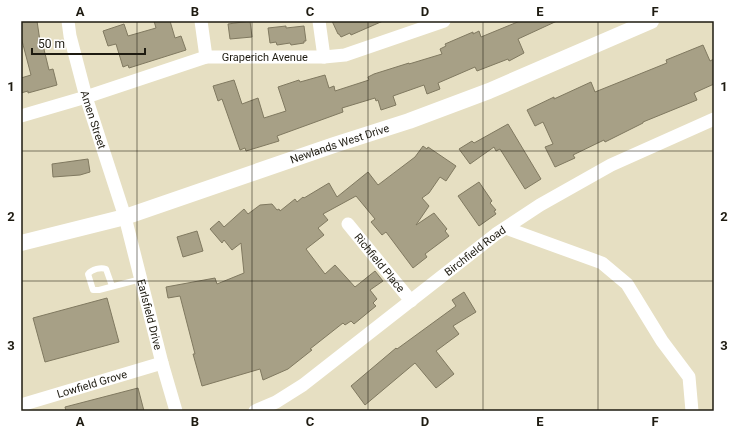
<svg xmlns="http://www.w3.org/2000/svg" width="735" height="432" font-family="Roboto,sans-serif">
<rect width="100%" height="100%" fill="#e6dfc2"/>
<!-- building -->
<g fill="#a7a086" stroke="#807960">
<path d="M 21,21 L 37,21 L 40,41 L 42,41 L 49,70 L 53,69 L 57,85 L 28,93 L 28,91 L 21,93 L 21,78 L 31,75 L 21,37 Z"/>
<path d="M 154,21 L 170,21 L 175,38 L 181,36 L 186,50 L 129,68 L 128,65 L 123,67 L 116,44 L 108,46 L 103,31 L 124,24 L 128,36 L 156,28 Z"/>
<path d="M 250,21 L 252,37 L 230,39 L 228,24 Z"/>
<path d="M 332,21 L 383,21 L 351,35 L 350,33 L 341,37 L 339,34 L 338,34 Z"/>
<path d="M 520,21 L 557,21 L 518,39 L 524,53 L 509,61 L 508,59 L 477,71 L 475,67 L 438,83 L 440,89 L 427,94 L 424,85 L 393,96 L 396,105 L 381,110 L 378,100 L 376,101 L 375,98 L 342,108 L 343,112 L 277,136 L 279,141 L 246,151 L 245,148 L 240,150 L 222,99 L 218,101 L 213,86 L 234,80 L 242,104 L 258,98 L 264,118 L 286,111 L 278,87 L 299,80 L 300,82 L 325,75 L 329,88 L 334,86 L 335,91 L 369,80 L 368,77 L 374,74 L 409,63 L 409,64 L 442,54 L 440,49 L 446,46 L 445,44 L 473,32 L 473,34 L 479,31 L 481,37 Z"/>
<path d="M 286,26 L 286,28 L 304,26 L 306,41 L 304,41 L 304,43 L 291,45 L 290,43 L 277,45 L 276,42 L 270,43 L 268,28 Z"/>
<path d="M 703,45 L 710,61 L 714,59 L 714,84 L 694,93 L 697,100 L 643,122 L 643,123 L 605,142 L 604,140 L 573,155 L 575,158 L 555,167 L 545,147 L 553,144 L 543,122 L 535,126 L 527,110 L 554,97 L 554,99 L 591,82 L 595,92 L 667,63 L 666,60 Z"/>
<path d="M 508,124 L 541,179 L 525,189 L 500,149 L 496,151 L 494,147 L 470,164 L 459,149 L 472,141 L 474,143 Z"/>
<path d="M 423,146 L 427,149 L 428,147 L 456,166 L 446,181 L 440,177 L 429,193 L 422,198 L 429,206 L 416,225 L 434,213 L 447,229 L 445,231 L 449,236 L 425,254 L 427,257 L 413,268 L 386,232 L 382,235 L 371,222 L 375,219 L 356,196 L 323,214 L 328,220 L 318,228 L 324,235 L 306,249 L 325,274 L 335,265 L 355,287 L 375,271 L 383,281 L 370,290 L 377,299 L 373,303 L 376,306 L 354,324 L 351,321 L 345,325 L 343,323 L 310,349 L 312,350 L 288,369 L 263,380 L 260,369 L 202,386 L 193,354 L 195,354 L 180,296 L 168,298 L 166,287 L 215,278 L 217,284 L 244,273 L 241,243 L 232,250 L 224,240 L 222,243 L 210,229 L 219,221 L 224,227 L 244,209 L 248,214 L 260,205 L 272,204 L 277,210 L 279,209 L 280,211 L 295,199 L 297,202 L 303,197 L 304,198 L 329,183 L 337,197 L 368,172 L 378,185 L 415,157 Z"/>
<path d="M 88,159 L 90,172 L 80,175 L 53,177 L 52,164 Z"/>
<path d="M 479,182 L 492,201 L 490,203 L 496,210 L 494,211 L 496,214 L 479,226 L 458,196 Z"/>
<path d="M 197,231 L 203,251 L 183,257 L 177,237 Z"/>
<path d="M 464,292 L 476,312 L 453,326 L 459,334 L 436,351 L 454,374 L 436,388 L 415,363 L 365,405 L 351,386 L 396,348 L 397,349 L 456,306 L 452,300 Z"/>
<path d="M 107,298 L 119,342 L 45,362 L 33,318 Z"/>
<path d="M 138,388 L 144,411 L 66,411 L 65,407 Z"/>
</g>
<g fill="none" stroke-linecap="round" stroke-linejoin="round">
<!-- service -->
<path stroke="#fff" stroke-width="6" d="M 112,286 L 106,269 C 101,267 92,269 88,274 L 93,290 L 99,290 L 141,279"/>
<!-- minor -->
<g stroke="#fff" stroke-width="13">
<path id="s1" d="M 68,21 L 70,36 L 86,97 L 125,217 L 162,363 L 176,411"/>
<path d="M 201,21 L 206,57"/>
<path d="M 319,21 L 324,57"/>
<path id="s2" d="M 21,116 L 86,97 L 206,57 L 324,57 L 345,55 L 444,21"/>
<path id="s3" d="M 348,224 L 411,301"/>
<path d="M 506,228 L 602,263 L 627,284 L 662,341 L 689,377 L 692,411"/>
<path id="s4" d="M 21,405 L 162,363"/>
<path id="s5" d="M 255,411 L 276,402 L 303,385 L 496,234 L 540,205 L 611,165 L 714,119"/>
</g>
<!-- tertiary -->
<path stroke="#fff" stroke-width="16" id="s6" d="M 21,243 L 125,217 L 334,145 L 409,121 L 489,91 L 651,21"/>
</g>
<!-- grid -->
<path fill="none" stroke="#1e1b11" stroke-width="1" stroke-opacity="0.55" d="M 137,21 L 137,411M 252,21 L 252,411M 368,21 L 368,411M 483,21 L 483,411M 598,21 L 598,411M 21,151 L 714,151M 21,281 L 714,281"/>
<g text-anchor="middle" stroke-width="3" stroke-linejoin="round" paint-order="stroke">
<!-- street labels -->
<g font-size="11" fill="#1e1b11" stroke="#fff">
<text dy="4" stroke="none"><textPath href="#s2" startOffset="253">Graperich Avenue</textPath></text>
<text dy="4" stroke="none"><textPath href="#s1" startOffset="102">Amen Street</textPath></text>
<text dy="4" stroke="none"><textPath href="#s6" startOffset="334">Newlands West Drive</textPath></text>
<text dy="4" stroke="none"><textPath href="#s5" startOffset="273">Birchfield Road</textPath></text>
<text dy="4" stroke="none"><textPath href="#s3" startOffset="50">Richfield Place</textPath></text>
<text dy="4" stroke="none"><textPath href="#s1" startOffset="305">Earlsfield Drive</textPath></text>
<text dy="4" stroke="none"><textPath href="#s4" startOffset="74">Lowfield Grove</textPath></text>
</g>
</g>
<!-- border -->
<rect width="735" height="432" fill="none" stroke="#ffffff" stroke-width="44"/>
<!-- scale -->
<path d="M32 48v6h113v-6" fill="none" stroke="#1e1b11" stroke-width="2"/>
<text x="38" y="48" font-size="12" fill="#1e1b11" stroke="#ffffff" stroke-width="3" paint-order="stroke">50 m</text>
<rect x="22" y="22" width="691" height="388" fill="none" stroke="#1e1b11" stroke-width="1.5"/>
<g font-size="13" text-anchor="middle" font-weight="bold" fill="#1e1b11">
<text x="80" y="16">A</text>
<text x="195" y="16">B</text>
<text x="310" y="16">C</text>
<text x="425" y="16">D</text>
<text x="540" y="16">E</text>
<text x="655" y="16">F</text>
<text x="11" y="91">1</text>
<text x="724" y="91">1</text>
<text x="11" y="221">2</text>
<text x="724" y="221">2</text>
<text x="11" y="350">3</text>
<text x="724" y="350">3</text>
<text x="80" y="426">A</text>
<text x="195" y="426">B</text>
<text x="310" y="426">C</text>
<text x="425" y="426">D</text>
<text x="540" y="426">E</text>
<text x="655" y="426">F</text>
</g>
</svg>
